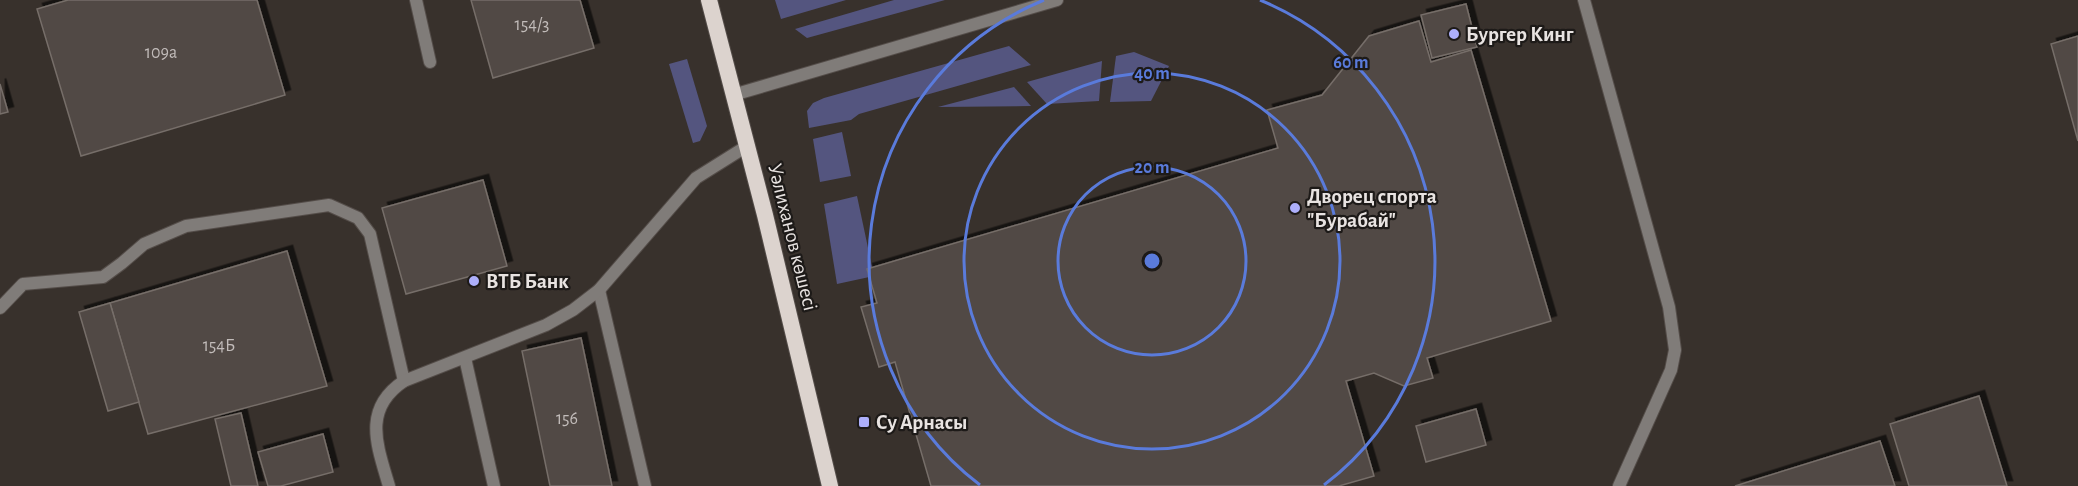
<svg xmlns="http://www.w3.org/2000/svg" width="2078" height="486" font-family="'Alegreya Sans',sans-serif">
<defs>
<filter id="shadow"><feDropShadow dx="5.5" dy="-5.5" stdDeviation="0" flood-color="#0009"/></filter>
</defs>
<rect width="100%" height="100%" fill="#38312c"/>
<!-- green -->
<g fill="#54557f">
<path d="M 775,0 L 846,0 L 781,19 Z"/>
<path d="M 894,0 L 945,0 L 807,38 L 795,29 Z"/>
<path d="M 1009,46 L 1031,65 L 859,114 L 851,120 L 809,128 L 807,111 L 813,103 L 824,98 Z"/>
<path d="M 1134,52 L 1169,66 L 1151,101 L 1110,102 L 1116,56 Z"/>
<path d="M 687,59 L 707,126 L 700,141 L 693,143 L 669,64 Z"/>
<path d="M 1102,61 L 1099,101 L 1047,104 L 1027,82 Z"/>
<path d="M 1014,87 L 1031,106 L 938,107 Z"/>
<path d="M 842,132 L 851,176 L 820,182 L 813,139 Z"/>
<path d="M 857,196 L 874,276 L 837,284 L 824,204 Z"/>
</g>
<!-- building -->
<g fill="#514944" stroke="#766e69" stroke-width="1.5" filter="url(#shadow)">
<path d="M 68,0 L 257,0 L 285,95 L 81,156 L 37,9 Z"/>
<path d="M 471,0 L 580,0 L 594,48 L 493,78 Z"/>
<path d="M 1466,4 L 1477,47 L 1432,58 L 1421,15 Z"/>
<path d="M 1419,21 L 1431,62 L 1471,50 L 1551,321 L 1427,358 L 1433,378 L 1404,386 L 1374,373 L 1346,381 L 1374,476 L 1339,486 L 931,486 L 895,362 L 879,367 L 861,307 L 877,303 L 867,269 L 1278,148 L 1267,110 L 1322,95 L 1369,36 Z"/>
<path d="M 2078,36 L 2078,141 L 2051,44 Z"/>
<path d="M 0,84 L 8,112 L 0,114 Z"/>
<path d="M 483,180 L 507,266 L 406,294 L 382,208 Z"/>
<path d="M 287,251 L 327,386 L 148,434 L 110,303 Z"/>
<path d="M 110,303 L 139,402 L 108,411 L 79,312 Z"/>
<path d="M 581,338 L 612,486 L 550,486 L 522,351 Z"/>
<path d="M 1979,396 L 2007,486 L 1909,486 L 1890,424 Z"/>
<path d="M 1476,409 L 1486,445 L 1426,462 L 1416,426 Z"/>
<path d="M 241,413 L 258,486 L 231,486 L 215,419 Z"/>
<path d="M 323,434 L 333,472 L 281,486 L 268,486 L 258,452 Z"/>
<path d="M 1880,441 L 1895,486 L 1735,486 Z"/>
</g>
<g fill="none" stroke-linecap="round" stroke-linejoin="round">
<!-- service casing -->
<g stroke="#544d49" stroke-width="14">
<g id="service">
<path d="M 416,0 L 430,62"/>
<path d="M 1584,0 L 1669,307 L 1675,350 L 1671,370 L 1619,486"/>
<path d="M 599,290 L 645,486"/>
<path d="M 0,308 L 23,284 L 103,277 L 122,263 L 144,244 L 186,226 L 329,205 L 358,218 L 370,234 L 404,381"/>
<path d="M 465,358 L 494,486"/>
<path d="M 389,486 C 377,445 362,409 404,381 L 546,325 L 573,310 L 599,290 L 696,178 L 747,146"/>
</g>
</g>
<!-- tertiary casing -->
<g stroke="#544d49" stroke-width="14">
<path id="tertiary" d="M 733,95 L 1057,0"/>
</g>
<!-- trunk casing -->
<g stroke="#544d49" stroke-width="18">
<path id="trunk" d="M 709,0 L 765,215 L 830,486"/>
</g>
<!-- service -->
<use href="#service" stroke="#807c79" stroke-width="12"/>
<!-- tertiary -->
<use href="#tertiary" stroke="#807c79" stroke-width="12"/>
<!-- trunk -->
<use href="#trunk" stroke="#dcd3ce" stroke-width="16"/>
</g>
<!-- distance rings -->
<g fill="none" stroke="#5a7bdb" stroke-width="3">
<circle cx="1152" cy="261" r="94"/>
<circle cx="1152" cy="261" r="188"/>
<path d="M980 485A282 282 0 0 1 1044 0M1260 0A282 282 0 0 1 1324 485"/>
</g>
<!-- markers -->
<g fill="#adaffb" stroke="#1d1a18" stroke-width="2">
<circle cx="1454" cy="34" r="6"/>
<circle cx="1295" cy="208" r="6"/>
<circle cx="474" cy="281" r="6"/>
<rect x="858" y="416" width="12" height="12" rx="3"/>
</g>
<g text-anchor="middle" stroke-width="4.5" stroke-linejoin="round" paint-order="stroke">
<!-- number labels -->
<g font-size="18" fill="#c2bcba">
<text x="532" y="30">154/3</text>
<text x="161" y="58">109а</text>
<text x="219" y="351">154Б</text>
<text x="567" y="424">156</text>
</g>
<!-- poi labels -->
<g font-size="21" font-weight="bold" fill="#e8e3e1" stroke="#1d1a18" text-anchor="start">
<text x="1466" y="41">Бургер Кинг</text>
<text x="1307" y="203">Дворец спорта<tspan x="1307" dy="24">"Бурабай"</tspan></text>
<text x="486" y="288">ВТБ Банк</text>
<text x="876" y="429">Су Арнасы</text>
</g>
<!-- street labels -->
<g font-size="21" fill="#e8e3e1" stroke="#1d1a18">
<text transform="translate(793 237) rotate(76)" y="7">Уәлиханов көшесі</text>
</g>
</g>
<circle cx="1152" cy="261" r="9" fill="#5a7bdb" stroke="#1d1a18" stroke-width="3"/>
<g font-size="18" text-anchor="middle" font-weight="bold" fill="#5a7bdb" stroke="#1d1a18" stroke-width="4.5" stroke-linejoin="round" paint-order="stroke">
<text x="1351" y="68">60 m</text>
<text x="1152" y="79">40 m</text>
<text x="1152" y="173">20 m</text>
</g>
</svg>
